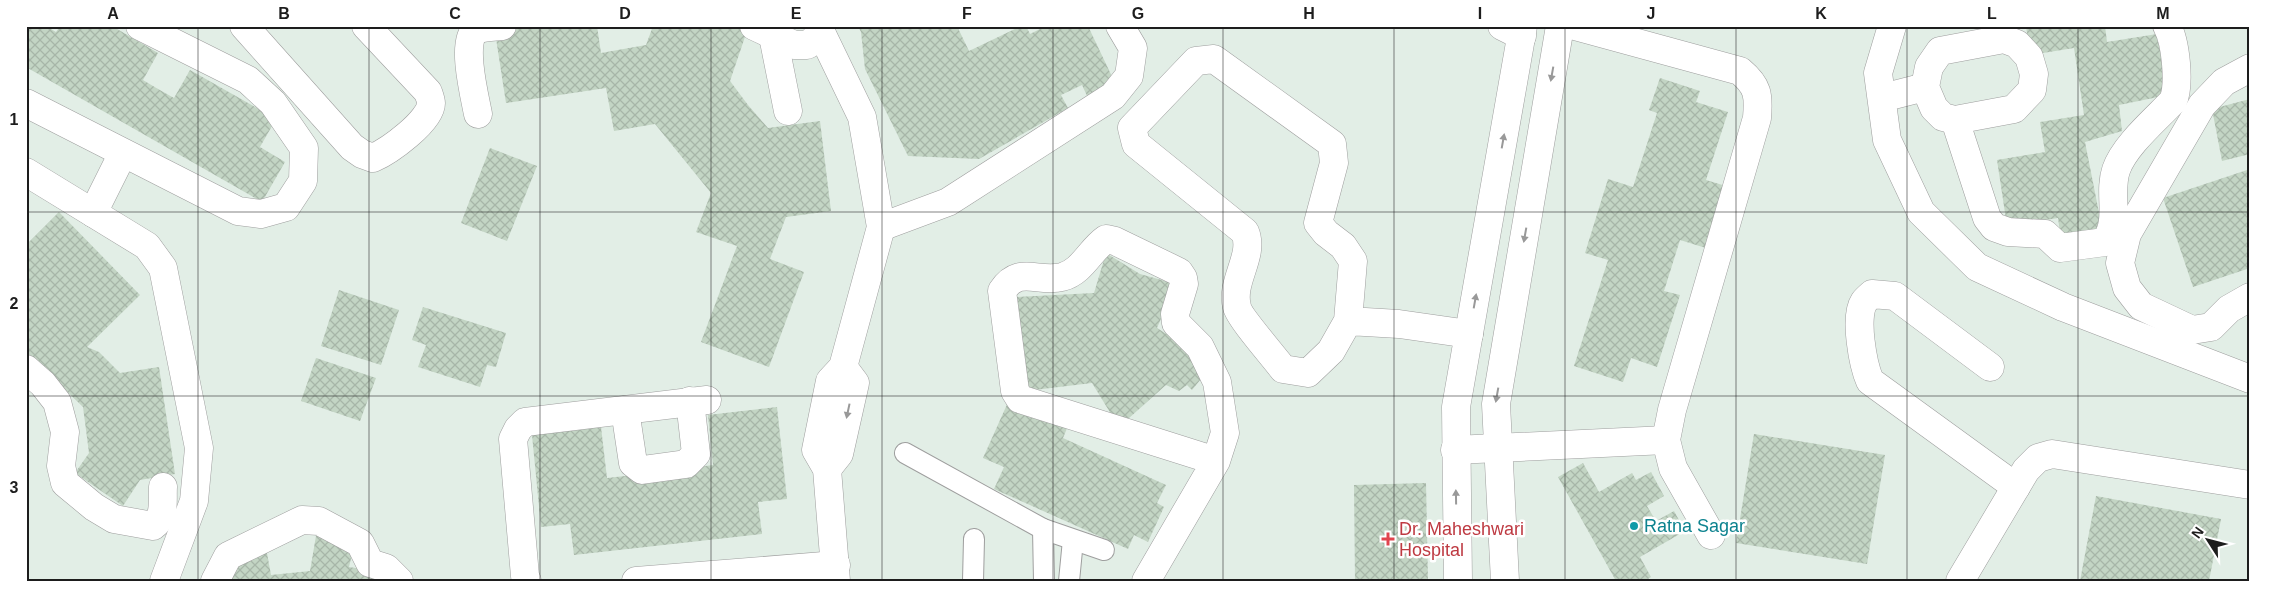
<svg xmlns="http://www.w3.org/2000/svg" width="2276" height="607" font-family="Arial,sans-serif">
<defs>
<pattern id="building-cross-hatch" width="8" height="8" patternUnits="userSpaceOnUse" patternTransform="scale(1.25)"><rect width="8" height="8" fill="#c3d5c4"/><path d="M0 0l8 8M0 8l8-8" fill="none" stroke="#a7b6a8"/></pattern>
</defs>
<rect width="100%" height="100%" fill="#e2eee6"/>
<!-- building -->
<g fill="url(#building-cross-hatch)">
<path d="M 26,26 L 46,26 L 56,32 L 60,26 L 112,26 L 158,53 L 143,80 L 158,89 L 174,98 L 190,70 L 276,119 L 260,147 L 285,162 L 262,202 L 26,67 Z"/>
<path d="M 531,26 L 597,26 L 601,53 L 646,45 L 653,26 L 733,26 L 747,31 L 730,81 L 748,105 L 768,128 L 820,121 L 831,211 L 786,217 L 770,259 L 804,272 L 769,367 L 701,342 L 737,246 L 696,232 L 711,193 L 655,124 L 614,131 L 606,88 L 506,103 L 495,32 Z"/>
<path d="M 858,26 L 957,26 L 969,51 L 1021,26 L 1026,26 L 1030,34 L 1046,26 L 1088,26 L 1116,85 L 1088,98 L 1082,85 L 1061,95 L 1068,108 L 979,159 L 908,156 L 865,69 L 861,32 Z"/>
<path d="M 1977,26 L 2006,26 L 1977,32 Z"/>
<path d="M 2026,26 L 2105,26 L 2107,42 L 2157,34 L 2168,95 L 2119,105 L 2122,131 L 2085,142 L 2103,233 L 2061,240 L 2058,218 L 2007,226 L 1997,160 L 2045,152 L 2040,122 L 2084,115 L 2074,48 L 2030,55 Z"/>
<path d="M 1660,78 L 1700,91 L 1696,102 L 1728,112 L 1706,180 L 1729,187 L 1709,249 L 1680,240 L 1664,291 L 1680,295 L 1657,367 L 1631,358 L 1623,382 L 1574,366 L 1608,260 L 1585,253 L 1608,179 L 1633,187 L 1657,113 L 1649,110 Z"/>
<path d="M 2250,99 L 2250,154 L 2222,161 L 2212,109 Z"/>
<path d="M 490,148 L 537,166 L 507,241 L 461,223 Z"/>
<path d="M 2250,169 L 2250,268 L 2193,287 L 2163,198 Z"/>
<path d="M 59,212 L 140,295 L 87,347 L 99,352 L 120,373 L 159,367 L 175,474 L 140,480 L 123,506 L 75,473 L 89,453 L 83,407 L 26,352 L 26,245 Z"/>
<path d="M 1106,253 L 1140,274 L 1176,284 L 1157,328 L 1189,348 L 1201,379 L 1192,390 L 1187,385 L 1179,391 L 1166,385 L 1119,427 L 1092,383 L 1026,391 L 1014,297 L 1094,293 Z"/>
<path d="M 339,290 L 399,310 L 381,365 L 321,346 Z"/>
<path d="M 423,307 L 506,333 L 496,367 L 487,365 L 480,387 L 418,367 L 426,345 L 412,340 Z"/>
<path d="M 316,358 L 376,378 L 360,421 L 301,401 Z"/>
<path d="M 1009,400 L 1068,426 L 1063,438 L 1166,485 L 1157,503 L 1164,507 L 1148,542 L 1134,535 L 1128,549 L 994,489 L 1004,467 L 983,458 Z"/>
<path d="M 777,407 L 787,499 L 758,502 L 762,534 L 574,555 L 570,524 L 541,527 L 532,435 L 601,427 L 607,478 L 660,472 L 713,465 L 708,415 Z"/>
<path d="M 1754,434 L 1885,455 L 1867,564 L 1736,543 Z"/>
<path d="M 1583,463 L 1599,492 L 1632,473 L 1636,480 L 1651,472 L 1664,496 L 1647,506 L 1656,521 L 1674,511 L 1685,531 L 1640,557 L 1651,577 L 1645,581 L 1616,581 L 1558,477 Z"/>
<path d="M 1426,483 L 1428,581 L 1355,581 L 1354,485 Z"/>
<path d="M 2096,496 L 2221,519 L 2209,581 L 2080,581 Z"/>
<path d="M 317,530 L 354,546 L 349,567 L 383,572 L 382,581 L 228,581 L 231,558 L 267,553 L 271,575 L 310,571 Z"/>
</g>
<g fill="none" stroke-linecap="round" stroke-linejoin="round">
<!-- service casing -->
<g stroke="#9e9e9e" stroke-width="22">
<g id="service">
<path d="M 905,453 L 1043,529 L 1044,581"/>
<path d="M 1043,529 L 1104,550"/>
<path d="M 973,581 L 974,539"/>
<path d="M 1069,581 L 1073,540"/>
</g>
</g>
<!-- minor casing -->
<g stroke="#9e9e9e" stroke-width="29">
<g id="minor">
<path d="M 244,26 L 352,147 L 362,154 L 373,158 C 389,151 431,121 431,103 C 431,100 429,95 428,92 L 366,26"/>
<path d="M 754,26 L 794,45 L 807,45 L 822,35"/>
<path d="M 818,26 L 862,117 L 881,227 L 843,367 L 830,381 L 816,450 L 827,469 L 836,581"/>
<path d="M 1502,26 L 1522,36"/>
<path d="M 1575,26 L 1740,71 C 1758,86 1759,95 1757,118 L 1672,410 L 1666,440 L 1673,468 L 1711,535"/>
<path d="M 1892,26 L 1878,73 L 1887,140 L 1921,212 L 1977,267 L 2063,307 L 2250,379"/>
<path d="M 773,36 L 788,111"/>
<path d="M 2004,39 L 2017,44 L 2029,57 L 2034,74 L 2032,90 L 2014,109 L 1955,120 L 1943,117 L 1934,108 L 1925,87 L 1929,67 L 1940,51 Z"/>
<path d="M 2250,68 L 2224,82 L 2202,105 L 2127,234 L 2120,263 L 2127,288 L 2141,306 L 2192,330 L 2211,327 L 2229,309 L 2250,297"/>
<path d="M 1882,98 L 1925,87"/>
<path d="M 26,103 L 238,211 L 261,214 L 286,207 L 303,181 L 304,148 L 273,103 L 248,80 L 140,26"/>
<path d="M 478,114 C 475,98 461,42 475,31 C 481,27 494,27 502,26"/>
<path d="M 1955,120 L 1987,218 L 1994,227 L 2008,232 L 2045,234 L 2060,248 L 2105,242 C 2121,220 2108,194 2116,170 C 2124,146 2155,120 2173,101 C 2180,85 2176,42 2167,26"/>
<path d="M 26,172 L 147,246 L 163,268 L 199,448 L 194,501 L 164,581"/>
<path d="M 93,213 L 123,153"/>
<path d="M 881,227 L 948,202 L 1113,96 L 1129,76 L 1133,48 L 1120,26"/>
<path d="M 1348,321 L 1353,261 L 1343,246 L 1326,233 L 1318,223 L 1334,163 L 1332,144 L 1214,59 L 1196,61 L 1132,128 L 1136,144 L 1245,232 C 1255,256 1230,281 1237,307 C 1239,317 1275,358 1283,369 L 1308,373 L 1331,351 L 1348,321 L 1399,324 L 1469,334"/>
<path d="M 1990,367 L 1895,296 L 1872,294 C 1870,296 1866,299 1864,302 C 1854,317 1863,365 1870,381 L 2016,487"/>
<path d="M 26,369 L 43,384 L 57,402 L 65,432 L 61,466 L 65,483 L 94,507 L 114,519 L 153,526 C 166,517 162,500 163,487"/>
<path d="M 625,410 L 633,463 L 642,470 L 686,464 L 696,454 L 690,401"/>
<path d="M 1455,450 L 1666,440"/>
<path d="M 827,469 L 839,454 L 855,383 L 843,367"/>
<path d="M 215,581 L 228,556 L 302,520 L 319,521 L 360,543 L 370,563 L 386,568 L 399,581"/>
<path d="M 527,581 L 525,576 L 513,439 L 518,429 L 525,422 L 707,400"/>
<path d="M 636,581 L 836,565"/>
<path d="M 1146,581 L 1216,461 L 1225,433 L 1217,382 L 1200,347 L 1176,323 L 1175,314 L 1184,284 L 1183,278 L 1179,272 L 1115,241 L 1106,239 C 1090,250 1082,272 1062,277 C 1037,283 1019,265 1002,291 L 1015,391 L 1020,399 L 1216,461"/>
<path d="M 1960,581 L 2026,470 L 2038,458 L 2052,454 L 2250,485"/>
</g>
</g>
<!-- tertiary casing -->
<g stroke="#9e9e9e" stroke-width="29">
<g id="tertiary">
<path d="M 1458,581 L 1456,407 L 1523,26"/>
<path d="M 1505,581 L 1496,404 L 1560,26"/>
</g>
</g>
<!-- service -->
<use href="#service" stroke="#fff" stroke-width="20"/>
<!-- minor -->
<use href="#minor" stroke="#fff" stroke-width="28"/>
<!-- tertiary -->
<use href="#tertiary" stroke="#fff" stroke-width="28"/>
</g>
<!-- one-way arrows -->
<defs><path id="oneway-solid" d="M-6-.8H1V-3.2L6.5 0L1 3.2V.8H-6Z" transform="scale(1.25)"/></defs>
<g fill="#999">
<use href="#oneway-solid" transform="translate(1552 74) rotate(100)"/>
<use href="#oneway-solid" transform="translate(1503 141) rotate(-80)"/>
<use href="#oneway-solid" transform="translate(1525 235) rotate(100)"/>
<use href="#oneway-solid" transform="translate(1475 301) rotate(-80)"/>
<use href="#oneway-solid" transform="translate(1497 395) rotate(100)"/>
<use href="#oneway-solid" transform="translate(848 411) rotate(102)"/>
<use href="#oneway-solid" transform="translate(1456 497) rotate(-91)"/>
</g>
<!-- grid -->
<path fill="none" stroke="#1d1d1d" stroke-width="1" stroke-opacity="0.55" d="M 198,26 L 198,581M 369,26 L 369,581M 540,26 L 540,581M 711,26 L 711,581M 882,26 L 882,581M 1053,26 L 1053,581M 1223,26 L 1223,581M 1394,26 L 1394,581M 1565,26 L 1565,581M 1736,26 L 1736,581M 1907,26 L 1907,581M 2078,26 L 2078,581M 26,212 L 2250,212M 26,396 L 2250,396"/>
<!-- markers -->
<circle fill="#0f9aa8" stroke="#fff" stroke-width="2" cx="1634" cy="526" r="5"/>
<path fill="#e0444e" stroke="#fff" stroke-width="2" d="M1385.5 531.5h5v5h5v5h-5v5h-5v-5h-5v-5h5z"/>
<g text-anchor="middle" stroke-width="5" stroke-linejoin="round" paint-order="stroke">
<!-- culture labels -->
<g font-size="18" fill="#0d838f" stroke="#fff" text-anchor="start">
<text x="1644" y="532">Ratna Sagar</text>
</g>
<!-- health labels -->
<g font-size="18" fill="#be3a42" stroke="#fff" text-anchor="start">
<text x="1399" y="535">Dr. Maheshwari<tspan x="1399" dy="21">Hospital</tspan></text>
</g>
</g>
<!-- border -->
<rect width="2276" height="607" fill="none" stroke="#ffffff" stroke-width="55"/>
<!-- north arrow -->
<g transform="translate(2208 540) rotate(306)" stroke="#ffffff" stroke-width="4" paint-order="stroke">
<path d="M0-4L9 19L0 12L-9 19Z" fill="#1d1d1d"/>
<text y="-8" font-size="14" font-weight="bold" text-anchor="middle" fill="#1d1d1d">N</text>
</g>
<rect x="28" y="28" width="2220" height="552" fill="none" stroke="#1d1d1d" stroke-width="2"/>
<g font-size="16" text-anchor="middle" font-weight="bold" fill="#1d1d1d">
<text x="113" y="19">A</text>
<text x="284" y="19">B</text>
<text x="455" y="19">C</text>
<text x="625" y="19">D</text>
<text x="796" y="19">E</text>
<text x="967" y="19">F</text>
<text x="1138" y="19">G</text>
<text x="1309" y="19">H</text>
<text x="1480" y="19">I</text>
<text x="1651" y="19">J</text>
<text x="1821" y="19">K</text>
<text x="1992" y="19">L</text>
<text x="2163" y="19">M</text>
<text x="14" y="125">1</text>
<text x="14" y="309">2</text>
<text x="14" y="493">3</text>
</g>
</svg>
